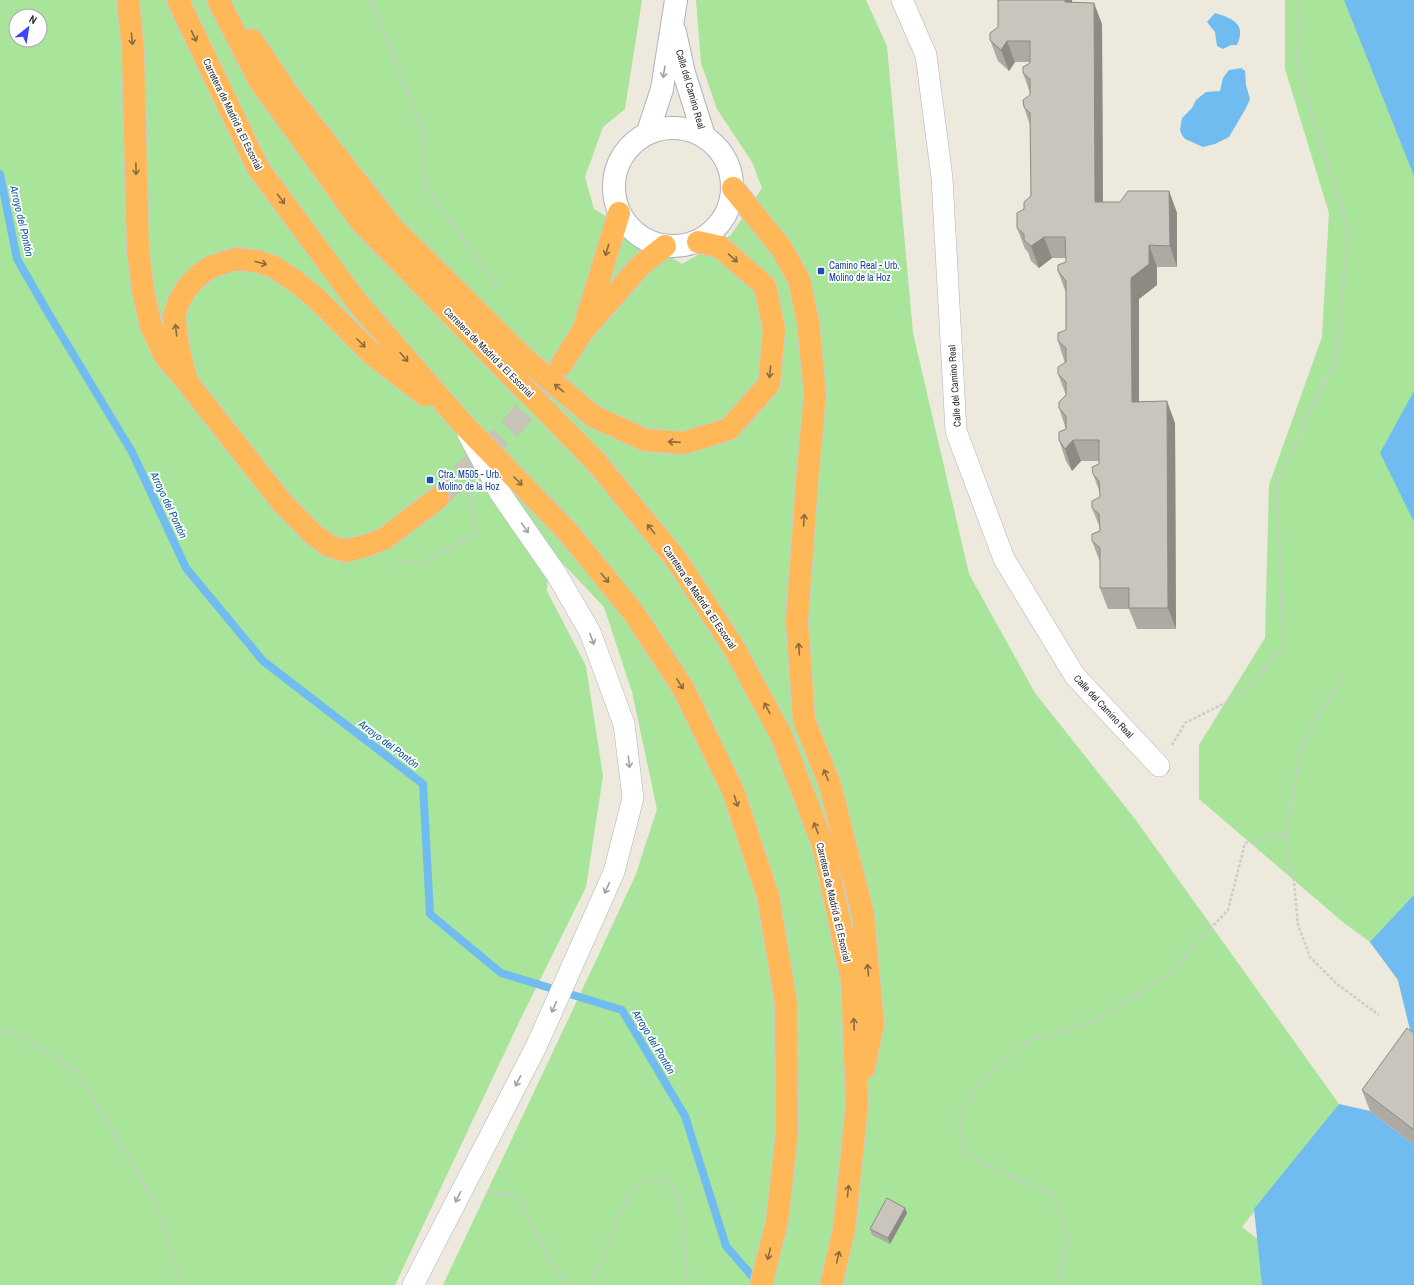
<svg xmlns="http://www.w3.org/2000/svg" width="1414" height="1285" font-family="'Archivo Narrow',sans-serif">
<rect width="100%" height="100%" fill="#ede9dd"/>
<!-- green -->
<g fill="#a8e499" fill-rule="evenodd">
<path d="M 0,0 L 642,0 L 625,109 L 603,127 L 585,177 L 594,209 L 682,264 L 731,235 L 762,188 L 752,162 L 717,109 L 701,63 L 696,0 L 866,0 L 887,46 L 913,333 L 969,574 L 1035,693 L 1135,819 L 1339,1104 L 1242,1227 L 1316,1285 L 443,1285 L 599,954 L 636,874 L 657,809 L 632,692 L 604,607 L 549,549 L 547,591 L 586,666 L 603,776 L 586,887 L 521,1018 L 395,1285 L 0,1285 ZM 16,16 L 40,16 L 40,40 L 16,40 Z"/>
<path d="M 1285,0 L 1414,0 L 1414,1046 L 1398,980 L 1370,942 L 1344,923 L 1199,799 L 1199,745 L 1265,638 L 1269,485 L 1322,337 L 1329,213 L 1285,69 Z"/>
</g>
<!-- water -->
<g fill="#70bcf0">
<path d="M 1344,0 L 1414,0 L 1414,176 Z"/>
<path d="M 1215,13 C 1232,18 1247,24 1237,45 L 1231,45 L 1223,49 L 1217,46 L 1215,32 L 1207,22 Z"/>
<path d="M 1242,68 L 1243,70 L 1245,70 L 1246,85 L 1250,99 L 1246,108 L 1229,137 L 1215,144 L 1203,147 L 1185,139 L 1182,135 L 1180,130 L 1182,118 L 1192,108 L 1196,100 L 1206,92 L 1220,91 L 1223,78 L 1229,70 Z"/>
<path d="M 1414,391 L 1414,522 L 1380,453 Z"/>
<path d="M 1414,895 L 1414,1046 L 1398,980 L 1370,942 Z"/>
<path d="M 1339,1104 L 1370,1111 L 1414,1145 L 1414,1285 L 1262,1285 L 1254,1209 Z"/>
</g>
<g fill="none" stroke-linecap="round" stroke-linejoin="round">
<!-- stream -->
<path stroke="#70bcf0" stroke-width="8" d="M 0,174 L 17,259 L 50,316 L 132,452 L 186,568 L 263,661 L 423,784 L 430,914 L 501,973 L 622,1010 L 685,1116 L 726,1246 L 758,1283"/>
<!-- highway-tunnel -->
<path stroke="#c6c3b9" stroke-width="22" stroke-dasharray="22 11" stroke-linecap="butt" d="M 438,498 L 515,423 L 561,366"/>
<!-- street casing -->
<g stroke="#b1b1bf" stroke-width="22">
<g id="street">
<path d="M 902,0 L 926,55 L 942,178 L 956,431 L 1004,559 L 1075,676 L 1159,766"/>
<path d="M 413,1285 L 536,1047 L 614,872 L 633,798 L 624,724 L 590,632 L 557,575 L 500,493 L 468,434"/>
</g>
</g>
<!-- secondary casing -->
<g stroke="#b1b1bf" stroke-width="24">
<g id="secondary">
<path d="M 675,32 L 684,73 L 704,136"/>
<circle cx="673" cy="187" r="59"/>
<path d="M 648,132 L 662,89 L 676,0"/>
</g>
</g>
<!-- highway casing -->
<g stroke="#ccc" stroke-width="24">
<g id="highway">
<path d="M 128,0 L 133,50 L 138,250 L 143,291 L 151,326 L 165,356 L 187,382 L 284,505 L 313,534 L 329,546 L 346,551 L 365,546 L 384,539 L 438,498"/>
<path d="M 178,0 L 183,11 L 258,168 L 357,302 L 462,423 L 567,531 L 633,612 L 683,688 L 733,791 L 768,896 L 786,1003 L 787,1132 L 777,1222 L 761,1285"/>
<path d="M 218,0 L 259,80 L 362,223 L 596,462 L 676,559 L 734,648 L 781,735 L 823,845 L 852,980 L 857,1105 L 844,1230 L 831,1285"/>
<path d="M 252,40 L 288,94 L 393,228 L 525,359 L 593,416 L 645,440 L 684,443 L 729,429 L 769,384 L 774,329 L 765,286 L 720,247 L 698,242"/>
<path d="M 733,188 L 782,249 L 799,280 L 808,322 L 815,395 L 807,482 L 797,620 L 804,720 L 830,785 L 863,914 L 873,1024 L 864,1068"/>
<path d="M 585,325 L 619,213"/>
<path d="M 562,364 L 582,332 L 640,266 L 665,246"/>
<path d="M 186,377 L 179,352 L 174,316 L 179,301 L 187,288 L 197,277 L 210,267 L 236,259 L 256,261 L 274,267 L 295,281 L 316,298 L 373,355 L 425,395"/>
</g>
</g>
<!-- path -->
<g stroke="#ccc" stroke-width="2.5" stroke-dasharray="3 2" stroke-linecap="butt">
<path d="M 371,0 L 423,132 L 426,188 L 500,290"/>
<path d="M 398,560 L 418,565 L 476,534 L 469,495 L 474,495"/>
<path d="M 1172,745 L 1185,723 L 1243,694 L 1283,647 L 1277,481 L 1337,356 L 1348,228 L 1297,68 L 1301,0"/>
<path d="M 1285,834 L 1294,882 L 1298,925 L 1310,957 L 1337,984 L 1379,1015"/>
<path d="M 0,1029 L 19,1035 L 75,1069 L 154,1199 L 182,1285"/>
<path d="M 488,1193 L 516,1196 L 565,1285"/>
<path d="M 590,1285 L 633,1187 L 663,1177 L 680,1197 L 688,1285"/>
<path d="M 1059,1285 L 1067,1235 L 1053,1195 L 996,1169 L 964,1152 L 959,1118 L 974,1088 L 1026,1042 L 1094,1021 L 1163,979 L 1228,910 L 1245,843 L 1285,834 L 1302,745 L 1344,674"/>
</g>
<!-- street -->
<use href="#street" stroke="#fff" stroke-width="21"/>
<!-- secondary -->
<use href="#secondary" stroke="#fff" stroke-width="22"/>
<!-- highway -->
<use href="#highway" stroke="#ffb857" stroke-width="22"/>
</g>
<!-- wall -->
<g fill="#ada9a3">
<path d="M 1072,2 L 1102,24 L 1103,202 L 1120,202 L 1169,191 L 1177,213 L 1177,267 L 1157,267 L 1157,285 L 1139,299 L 1139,402 L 1175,423 L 1176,629 L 1137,629 L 1129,609 L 1108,609 L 1100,588 L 1100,562 L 1092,541 L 1100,531 L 1100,528 L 1092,508 L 1100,497 L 1100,493 L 1093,474 L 1099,464 L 1099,461 L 1081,461 L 1072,471 L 1066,461 L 1059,440 L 1066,429 L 1059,408 L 1066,395 L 1058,374 L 1065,363 L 1058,341 L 1066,330 L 1066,293 L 1058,271 L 1066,262 L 1066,258 L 1052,258 L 1039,268 L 1031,261 L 1028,252 L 1025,249 L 1017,228 L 1024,209 L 1031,196 L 1030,125 L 1024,107 L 1030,95 L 1030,93 L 1023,73 L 1030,62 L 1015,62 L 1009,71 L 998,61 L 990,40 L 998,27 Z"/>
<path d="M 1414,1033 L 1414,1145 L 1370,1111 L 1362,1090 Z"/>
<path d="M 905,1208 L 907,1213 L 890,1244 L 872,1235 L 870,1229 Z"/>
</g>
<!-- shaded-wall -->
<g fill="#8d8a84">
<path d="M 1065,0 L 1072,0 L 1072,24 L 1065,2 Z"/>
<path d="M 1094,3 L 1102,24 L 1103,223 L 1095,202 Z"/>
<path d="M 1007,41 L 1015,62 L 1009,71 L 1001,50 Z"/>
<path d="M 1169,191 L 1177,213 L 1177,267 L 1170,246 Z"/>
<path d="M 1044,237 L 1052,258 L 1039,268 L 1031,246 Z"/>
<path d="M 1149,245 L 1157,267 L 1157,285 L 1139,299 L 1139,423 L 1132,402 L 1131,278 Z"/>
<path d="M 1167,401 L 1175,423 L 1176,629 L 1168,608 Z"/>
<path d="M 1073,440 L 1081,461 L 1072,471 L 1065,449 Z"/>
<path d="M 905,1208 L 907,1213 L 890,1244 L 888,1238 Z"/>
</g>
<!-- building -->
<g fill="#c9c5bd" stroke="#8d8a84">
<path d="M 998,0 L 1065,0 L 1065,2 L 1094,3 L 1095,202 L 1120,202 L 1128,191 L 1169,191 L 1170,246 L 1149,245 L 1149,264 L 1131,278 L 1132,402 L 1167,401 L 1168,608 L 1129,608 L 1129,588 L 1100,588 L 1100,548 L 1092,541 L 1092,534 L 1100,531 L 1099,514 L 1092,508 L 1092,501 L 1100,497 L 1099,481 L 1093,474 L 1092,467 L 1099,464 L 1099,440 L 1073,440 L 1065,449 L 1059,440 L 1059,432 L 1066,429 L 1066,416 L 1059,408 L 1059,402 L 1066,395 L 1066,382 L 1058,374 L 1058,367 L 1066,362 L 1066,348 L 1058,341 L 1058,333 L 1066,330 L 1066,281 L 1058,271 L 1058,265 L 1066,262 L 1065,237 L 1044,237 L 1031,246 L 1024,240 L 1024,234 L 1017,228 L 1017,213 L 1024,209 L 1024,202 L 1031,196 L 1030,113 L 1024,107 L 1023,100 L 1030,95 L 1030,79 L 1023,73 L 1023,67 L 1030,63 L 1030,41 L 1007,41 L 1001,50 L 990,40 L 990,33 L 998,27 Z"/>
<path d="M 1407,1028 L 1414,1033 L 1414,1130 L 1362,1090 Z"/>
<path d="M 887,1198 L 905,1208 L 888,1238 L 870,1229 Z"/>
</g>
<!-- one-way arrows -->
<defs><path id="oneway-shaft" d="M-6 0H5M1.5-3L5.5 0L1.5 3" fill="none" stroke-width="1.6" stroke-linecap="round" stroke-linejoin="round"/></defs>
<g stroke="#8a6a3f">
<use href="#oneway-shaft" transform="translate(194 36) rotate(64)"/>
<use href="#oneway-shaft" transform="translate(132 39) rotate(84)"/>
<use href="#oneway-shaft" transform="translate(136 169) rotate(89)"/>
<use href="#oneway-shaft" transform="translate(281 199) rotate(54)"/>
<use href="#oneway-shaft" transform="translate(607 250) rotate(107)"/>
<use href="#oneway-shaft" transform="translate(733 258) rotate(41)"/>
<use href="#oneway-shaft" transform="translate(261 263) rotate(15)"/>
<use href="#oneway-shaft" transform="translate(176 330) rotate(-97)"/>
<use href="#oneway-shaft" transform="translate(361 343) rotate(45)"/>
<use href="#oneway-shaft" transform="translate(404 357) rotate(49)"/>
<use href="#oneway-shaft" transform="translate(770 372) rotate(96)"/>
<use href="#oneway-shaft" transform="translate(559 388) rotate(-140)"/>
<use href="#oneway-shaft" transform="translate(674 442) rotate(-176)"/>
<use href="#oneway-shaft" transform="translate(518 481) rotate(45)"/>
<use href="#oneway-shaft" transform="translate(804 520) rotate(-86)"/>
<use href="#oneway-shaft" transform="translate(651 529) rotate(-129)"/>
<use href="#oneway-shaft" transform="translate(605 578) rotate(51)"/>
<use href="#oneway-shaft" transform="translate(799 649) rotate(-94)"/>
<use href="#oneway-shaft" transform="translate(680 684) rotate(58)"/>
<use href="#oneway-shaft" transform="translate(767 708) rotate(-118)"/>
<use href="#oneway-shaft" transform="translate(826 775) rotate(-112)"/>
<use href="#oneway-shaft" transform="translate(736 801) rotate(72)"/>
<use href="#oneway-shaft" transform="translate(816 828) rotate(-111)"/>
<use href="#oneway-shaft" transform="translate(868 970) rotate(-95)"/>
<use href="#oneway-shaft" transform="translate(854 1024) rotate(-92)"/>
<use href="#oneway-shaft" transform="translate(848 1191) rotate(-84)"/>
<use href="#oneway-shaft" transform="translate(769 1254) rotate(104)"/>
<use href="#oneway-shaft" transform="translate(838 1257) rotate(-77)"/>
</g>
<g stroke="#a0a0a0">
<use href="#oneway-shaft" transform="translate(664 72) rotate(99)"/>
<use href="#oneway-shaft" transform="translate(525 528) rotate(55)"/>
<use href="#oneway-shaft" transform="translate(592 639) rotate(69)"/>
<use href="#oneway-shaft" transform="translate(629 762) rotate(83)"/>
<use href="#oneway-shaft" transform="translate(607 888) rotate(114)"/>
<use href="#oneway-shaft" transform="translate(554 1007) rotate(114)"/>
<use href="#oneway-shaft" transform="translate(518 1081) rotate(117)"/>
<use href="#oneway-shaft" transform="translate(458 1197) rotate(117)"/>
</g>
<!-- markers -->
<g fill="#1a4fb4" stroke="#fff" stroke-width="1.5">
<rect x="817" y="267" width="8" height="8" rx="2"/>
<rect x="426" y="476" width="8" height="8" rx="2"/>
</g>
<g text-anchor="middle" stroke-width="3.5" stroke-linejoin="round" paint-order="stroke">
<!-- street labels -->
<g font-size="10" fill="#2b2b2b" stroke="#fff">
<text transform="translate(691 89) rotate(74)" y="4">Calle del Camino Real</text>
<text transform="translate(233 114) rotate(64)" y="4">Carretera de Madrid a El Escorial</text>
<text transform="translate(489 352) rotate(45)" y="4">Carretera de Madrid a El Escorial</text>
<text transform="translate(954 386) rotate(-94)" y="4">Calle del Camino Real</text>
<text transform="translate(700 597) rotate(56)" y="4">Carretera de Madrid a El Escorial</text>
<text transform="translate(1104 706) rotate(47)" y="4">Calle del Camino Real</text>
<text transform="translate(834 902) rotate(77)" y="4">Carretera de Madrid a El Escorial</text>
</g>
<!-- transit labels -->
<g font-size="10" fill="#164399" stroke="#fff" text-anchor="start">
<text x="829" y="269">Camino Real - Urb.<tspan x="829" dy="12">Molino de la Hoz</tspan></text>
<text x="438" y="478">Ctra. M505 - Urb.<tspan x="438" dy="12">Molino de la Hoz</tspan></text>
</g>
<!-- water labels -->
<g font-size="11" font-style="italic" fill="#0c579f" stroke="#fff">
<text transform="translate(22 221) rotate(77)" y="4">Arroyo del Pontón</text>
<text transform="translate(169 505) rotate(65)" y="4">Arroyo del Pontón</text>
<text transform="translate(389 744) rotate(37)" y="4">Arroyo del Pontón</text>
<text transform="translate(654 1042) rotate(59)" y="4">Arroyo del Pontón</text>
</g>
</g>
<!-- north arrow -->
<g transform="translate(28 28) rotate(30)"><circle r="19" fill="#ffffff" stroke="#aaaaaa"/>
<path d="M0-3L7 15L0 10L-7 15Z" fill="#3c44fc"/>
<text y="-6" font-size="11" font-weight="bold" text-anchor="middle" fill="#2b2b2b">N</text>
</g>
</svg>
